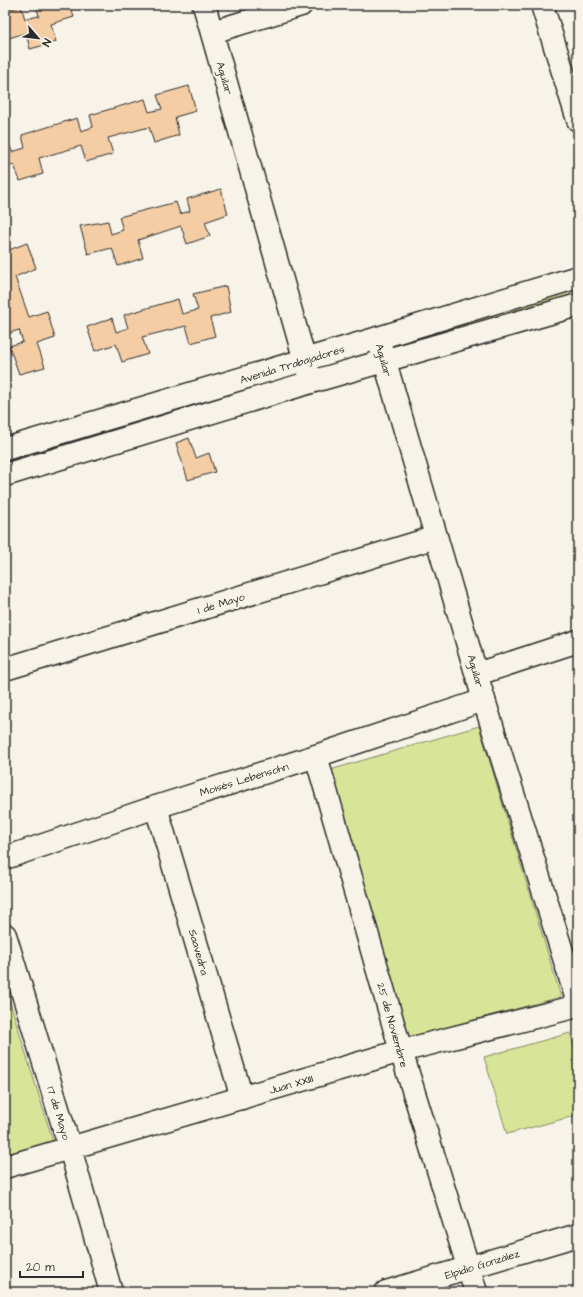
<svg xmlns="http://www.w3.org/2000/svg" width="583" height="1297" font-family="'Architects Daughter',sans-serif">
<rect width="100%" height="100%" fill="#f7f3e8"/>
<filter id="ink" filterUnits="userSpaceOnUse"><feTurbulence type="fractalNoise" baseFrequency=".025" numOctaves="2"/><feDisplacementMap in="SourceGraphic" scale="8" xChannelSelector="R" yChannelSelector="G"/><feConvolveMatrix kernelMatrix="1 2 1 2 8 2 1 2 1" color-interpolation-filters="sRGB"/></filter>
<g filter="url(#ink)">
<!-- green -->
<g fill="#d8e598" stroke="#828862">
<path d="M 570,291 L 572,296 L 414,344 L 412,339 Z"/>
<path d="M 268,382 L 269,386 L 5,464 L 5,459 Z"/>
<path d="M 479,726 L 561,997 L 409,1037 L 330,770 Z"/>
<path d="M 5,986 L 53,1141 L 5,1155 Z"/>
<path d="M 570,1033 L 578,1060 L 578,1115 L 507,1134 L 484,1057 Z"/>
</g>
<!-- building -->
<g fill="#f4cda4" stroke="#2b2b2b">
<path d="M 36,5 L 70,5 L 74,17 L 51,24 L 56,42 L 30,49 L 26,33 L 5,39 L 5,11 L 21,6 L 25,19 L 39,16 Z"/>
<path d="M 189,86 L 196,111 L 175,117 L 179,135 L 154,143 L 149,127 L 108,138 L 113,154 L 86,162 L 81,146 L 39,158 L 43,174 L 20,181 L 14,165 L 5,168 L 5,140 L 8,139 L 12,152 L 25,148 L 22,135 L 77,118 L 81,131 L 93,127 L 90,115 L 145,99 L 149,112 L 162,109 L 157,95 Z"/>
<path d="M 221,189 L 228,214 L 205,222 L 210,236 L 187,244 L 181,226 L 138,240 L 143,258 L 118,266 L 112,248 L 88,254 L 80,226 L 108,221 L 111,234 L 123,230 L 119,217 L 176,202 L 180,214 L 190,211 L 187,199 Z"/>
<path d="M 5,238 L 9,250 L 27,243 L 36,268 L 15,277 L 29,317 L 47,311 L 55,338 L 37,344 L 45,367 L 19,374 L 9,346 L 23,342 L 19,330 L 6,334 L 5,329 Z"/>
<path d="M 226,286 L 231,312 L 210,318 L 215,336 L 191,343 L 186,326 L 142,337 L 148,354 L 122,362 L 116,344 L 95,351 L 87,327 L 112,318 L 116,332 L 128,328 L 124,315 L 178,299 L 182,314 L 198,310 L 193,294 Z"/>
<path d="M 189,438 L 196,458 L 209,453 L 215,472 L 188,480 L 176,443 Z"/>
</g>
<g fill="none" stroke-linecap="round" stroke-linejoin="round">
<!-- minor casing -->
<g stroke="#2b2b2b" stroke-width="25">
<g id="minor">
<path d="M 204,5 L 311,382"/>
<path d="M 212,32 L 301,5"/>
<path d="M 378,338 L 484,700 L 578,1003"/>
<path d="M 5,669 L 436,537"/>
<path d="M 477,674 L 578,641"/>
<path d="M 316,756 L 401,1051 L 476,1292"/>
<path d="M 156,807 L 242,1098"/>
<path d="M 5,858 L 156,807 L 316,756 L 484,700"/>
<path d="M 5,935 L 70,1148 L 111,1292"/>
<path d="M 5,1167 L 401,1051 L 578,1006"/>
<path d="M 386,1292 L 578,1235"/>
</g>
</g>
<!-- tertiary casing -->
<g stroke="#2b2b2b" stroke-width="25">
<path id="tertiary" d="M 542,5 L 578,120"/>
</g>
<!-- secondary casing -->
<g stroke="#2b2b2b" stroke-width="25">
<g id="secondary">
<path d="M 5,449 L 378,338 L 578,277"/>
<path d="M 5,475 L 311,382 L 578,305"/>
</g>
</g>
<!-- minor -->
<use href="#minor" stroke="#f7f3e8" stroke-width="22"/>
<!-- tertiary -->
<use href="#tertiary" stroke="#f7f3e8" stroke-width="22"/>
<!-- secondary -->
<use href="#secondary" stroke="#f7f3e8" stroke-width="22"/>
</g>
</g>
<g text-anchor="middle" stroke-width="4" stroke-linejoin="round" paint-order="stroke">
<!-- street labels -->
<g font-size="11" fill="#2b2b2b" stroke="#f7f3e8">
<text transform="translate(225 78) rotate(74)" y="4">Aguilar</text>
<text transform="translate(384 360) rotate(74)" y="4">Aguilar</text>
<text transform="translate(292 364) rotate(-17)" y="4">Avenida Trabajadores</text>
<text transform="translate(221 603) rotate(-17)" y="4">1 de Mayo</text>
<text transform="translate(476 671) rotate(74)" y="4">Aguilar</text>
<text transform="translate(244 779) rotate(-17)" y="4">Moisés Lebensohn</text>
<text transform="translate(199 952) rotate(74)" y="4">Saavedra</text>
<text transform="translate(393 1025) rotate(74)" y="4">25 de Noviembre</text>
<text transform="translate(291 1084) rotate(-16)" y="4">Juan XXIII</text>
<text transform="translate(59 1113) rotate(73)" y="4">17 de Mayo</text>
<text transform="translate(482 1264) rotate(-17)" y="4">Elpidio González</text>
</g>
</g>
<!-- margin -->
<rect width="583" height="1297" fill="none" stroke="#f7f3e8" stroke-width="20"/>
<rect x="10" y="10" width="563" height="1277" fill="none" stroke="#2b2b2b" stroke-width="1.5" filter="url(#ink)"/>
<!-- north arrow -->
<g transform="translate(38 38) rotate(118)" stroke="#f7f3e8" stroke-width="3" paint-order="stroke">
<path d="M0-3L7 15L0 10L-7 15Z" fill="#2b2b2b"/>
<text y="-6" font-size="11" font-weight="bold" text-anchor="middle" fill="#2b2b2b">N</text>
</g>
<!-- scale -->
<path d="M20 1271v6h63v-6" fill="none" stroke="#2b2b2b" stroke-width="2"/>
<text x="26" y="1271" font-size="12" fill="#2b2b2b" stroke="#f7f3e8" stroke-width="3" paint-order="stroke">20 m</text>
</svg>
